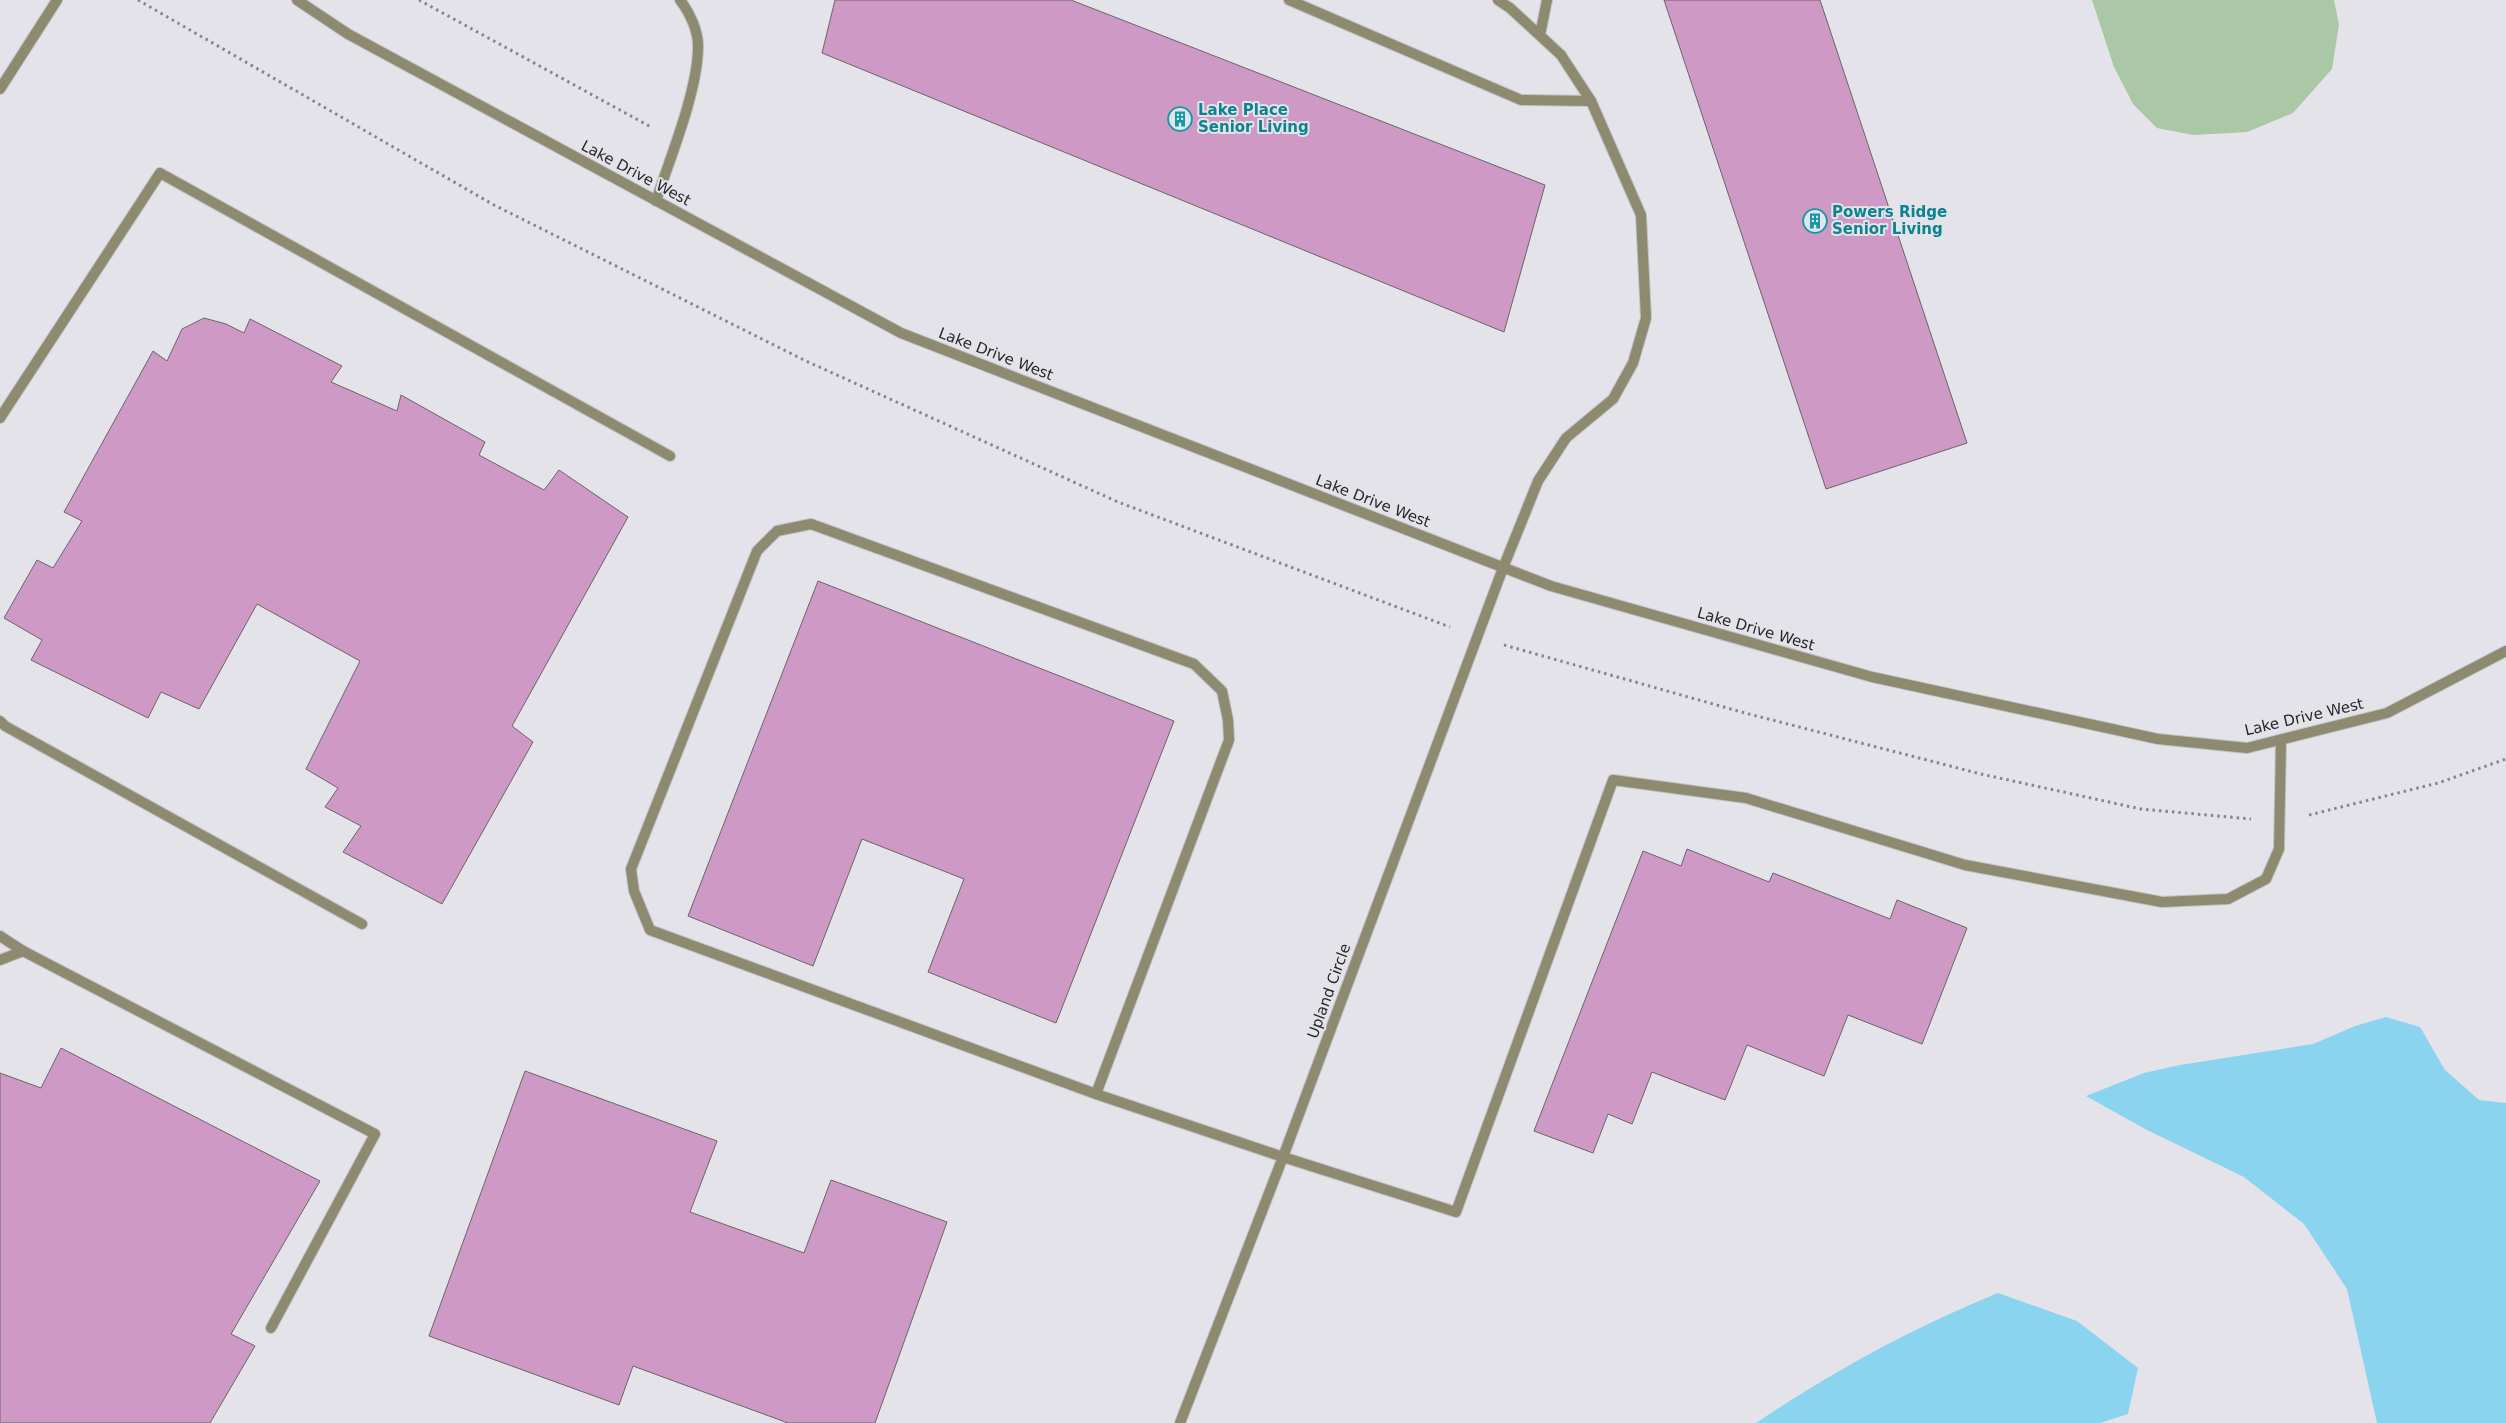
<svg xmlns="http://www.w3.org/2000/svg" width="2506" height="1423" font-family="'DejaVu Sans',sans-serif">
<rect width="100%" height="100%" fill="#e4e3e9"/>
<!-- green -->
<path fill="#aac7a6" d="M 2092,0 L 2334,0 L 2339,25 L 2332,69 L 2293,113 L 2247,132 L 2193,135 L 2157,128 L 2133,104 L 2114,67 Z"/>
<!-- water -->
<g fill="#8ad4f0">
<path d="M 2386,1017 L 2420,1027 L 2445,1070 L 2479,1100 L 2506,1103 L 2506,1423 L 2377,1423 L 2347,1289 L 2304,1224 L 2244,1177 L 2145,1129 L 2086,1096 L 2144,1073 L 2180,1065 L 2313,1044 L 2355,1026 Z"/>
<path d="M 1998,1293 L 2077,1321 L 2138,1368 L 2128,1414 L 2100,1423 L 1756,1423 C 1833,1371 1912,1328 1998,1293 Z"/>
</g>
<!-- building -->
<g fill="#ce9ac5" stroke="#696568">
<path d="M 835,0 L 1071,0 L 1545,185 L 1504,332 L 822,53 Z"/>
<path d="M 1664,0 L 1820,0 L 1967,443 L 1826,489 Z"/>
<path d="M 204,318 L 226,324 L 244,333 L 250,319 L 342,366 L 331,382 L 397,411 L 401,395 L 485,442 L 479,455 L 544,490 L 559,470 L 628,517 L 512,726 L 533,742 L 442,904 L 343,852 L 361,826 L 325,807 L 338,788 L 306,769 L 360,661 L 257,604 L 199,709 L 161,692 L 148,718 L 31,660 L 42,640 L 4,618 L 37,560 L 53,568 L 82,521 L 64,512 L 153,351 L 167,361 L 182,329 Z"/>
<path d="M 818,581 L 1174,721 L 1056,1023 L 928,972 L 964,879 L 862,839 L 813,966 L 688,916 Z"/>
<path d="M 1687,849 L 1769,882 L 1773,873 L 1890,919 L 1897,900 L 1967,928 L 1922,1044 L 1848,1015 L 1824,1076 L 1747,1045 L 1725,1100 L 1652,1072 L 1632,1124 L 1608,1114 L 1593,1153 L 1534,1131 L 1643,851 L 1681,866 Z"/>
<path d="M 61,1048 L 320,1181 L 231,1334 L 255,1346 L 210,1423 L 0,1423 L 0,1073 L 41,1088 Z"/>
<path d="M 525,1071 L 717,1141 L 690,1212 L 804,1253 L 831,1180 L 947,1222 L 875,1423 L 788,1423 L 633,1366 L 619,1405 L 429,1336 Z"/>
</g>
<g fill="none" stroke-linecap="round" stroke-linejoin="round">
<!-- service casing -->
<g stroke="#c2c1c6" stroke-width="12">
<g id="service">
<path d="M 1289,0 L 1521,100 L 1591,101"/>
<path d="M 1498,0 L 1510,8 L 1561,55 L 1591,101 L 1641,215 L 1646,318 L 1633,363 L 1613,399 L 1566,438 L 1538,481 L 1503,568"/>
<path d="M 1540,35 L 1547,0"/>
<path d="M 656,201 C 670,158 697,93 698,49 C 699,32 690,13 680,0"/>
<path d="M 0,418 L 160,173 L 670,456"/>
<path d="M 0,721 L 5,726 L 362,924"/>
<path d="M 0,936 L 23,951 L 375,1134 L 271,1328"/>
<path d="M 0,960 L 23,951"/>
<path d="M 1096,1094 L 1229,740 L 1228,720 L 1222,691 L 1194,664 L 811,524 L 777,531 L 757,551 L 631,869 L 634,891 L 650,930 L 1096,1094 L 1283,1157 L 1456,1212 L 1613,780 L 1746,798 L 1965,865 L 2162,902 L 2228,899 L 2266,879 L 2279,849 L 2281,740"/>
</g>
</g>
<!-- minor casing -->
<g stroke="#c2c1c6" stroke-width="12">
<g id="minor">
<path d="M 0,89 L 57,0"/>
<path d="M 1180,1423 L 1283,1157 L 1503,568"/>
</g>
</g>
<!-- tertiary casing -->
<g stroke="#c2c1c6" stroke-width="12">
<path id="tertiary" d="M 297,0 L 348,34 L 901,333 L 1551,586 L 1872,677 L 2158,739 L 2247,748 L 2387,713 L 2506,651"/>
</g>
<!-- path -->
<g stroke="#87868a" stroke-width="3" stroke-dasharray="2.5 4" stroke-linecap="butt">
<path d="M 138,0 L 494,205 L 806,361 L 1118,502 L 1450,627"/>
<path d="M 419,0 L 651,127"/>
<path d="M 1504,645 L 1745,713 L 1981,774 L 2141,809 L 2251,819"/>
<path d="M 2309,815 L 2438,783 L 2506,759"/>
</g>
<!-- service -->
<use href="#service" stroke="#8e8a70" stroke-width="10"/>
<!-- minor -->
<use href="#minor" stroke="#8e8a70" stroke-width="10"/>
<!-- tertiary -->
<use href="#tertiary" stroke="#8e8a70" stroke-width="10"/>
</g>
<!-- icons -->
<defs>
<g id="building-ring" transform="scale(1.25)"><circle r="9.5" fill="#e4e3e9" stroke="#0f9aa8" stroke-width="1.5"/><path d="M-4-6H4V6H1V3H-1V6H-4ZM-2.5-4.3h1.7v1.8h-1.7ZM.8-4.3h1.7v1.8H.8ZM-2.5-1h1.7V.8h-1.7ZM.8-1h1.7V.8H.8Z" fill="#0f9aa8"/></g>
</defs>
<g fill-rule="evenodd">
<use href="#building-ring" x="1180" y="119"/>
<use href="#building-ring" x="1815" y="221"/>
</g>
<g text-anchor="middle" stroke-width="4" stroke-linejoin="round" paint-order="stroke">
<!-- culture labels -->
<g font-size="15" font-weight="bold" fill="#0d838f" stroke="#e4e3e9" text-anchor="start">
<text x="1198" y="115">Lake Place<tspan x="1198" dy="17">Senior Living</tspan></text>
<text x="1832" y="217">Powers Ridge<tspan x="1832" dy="17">Senior Living</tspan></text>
</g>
<!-- street labels -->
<g font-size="15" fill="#272729" stroke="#e4e3e9">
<text transform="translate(636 173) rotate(28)" y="5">Lake Drive West</text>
<text transform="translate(996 354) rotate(21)" y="5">Lake Drive West</text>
<text transform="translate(1373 501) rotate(21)" y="5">Lake Drive West</text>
<text transform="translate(1756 629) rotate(16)" y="5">Lake Drive West</text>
<text transform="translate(2304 717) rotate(-13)" y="5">Lake Drive West</text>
<text transform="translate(1329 991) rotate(-70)" y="5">Upland Circle</text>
</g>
</g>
</svg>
